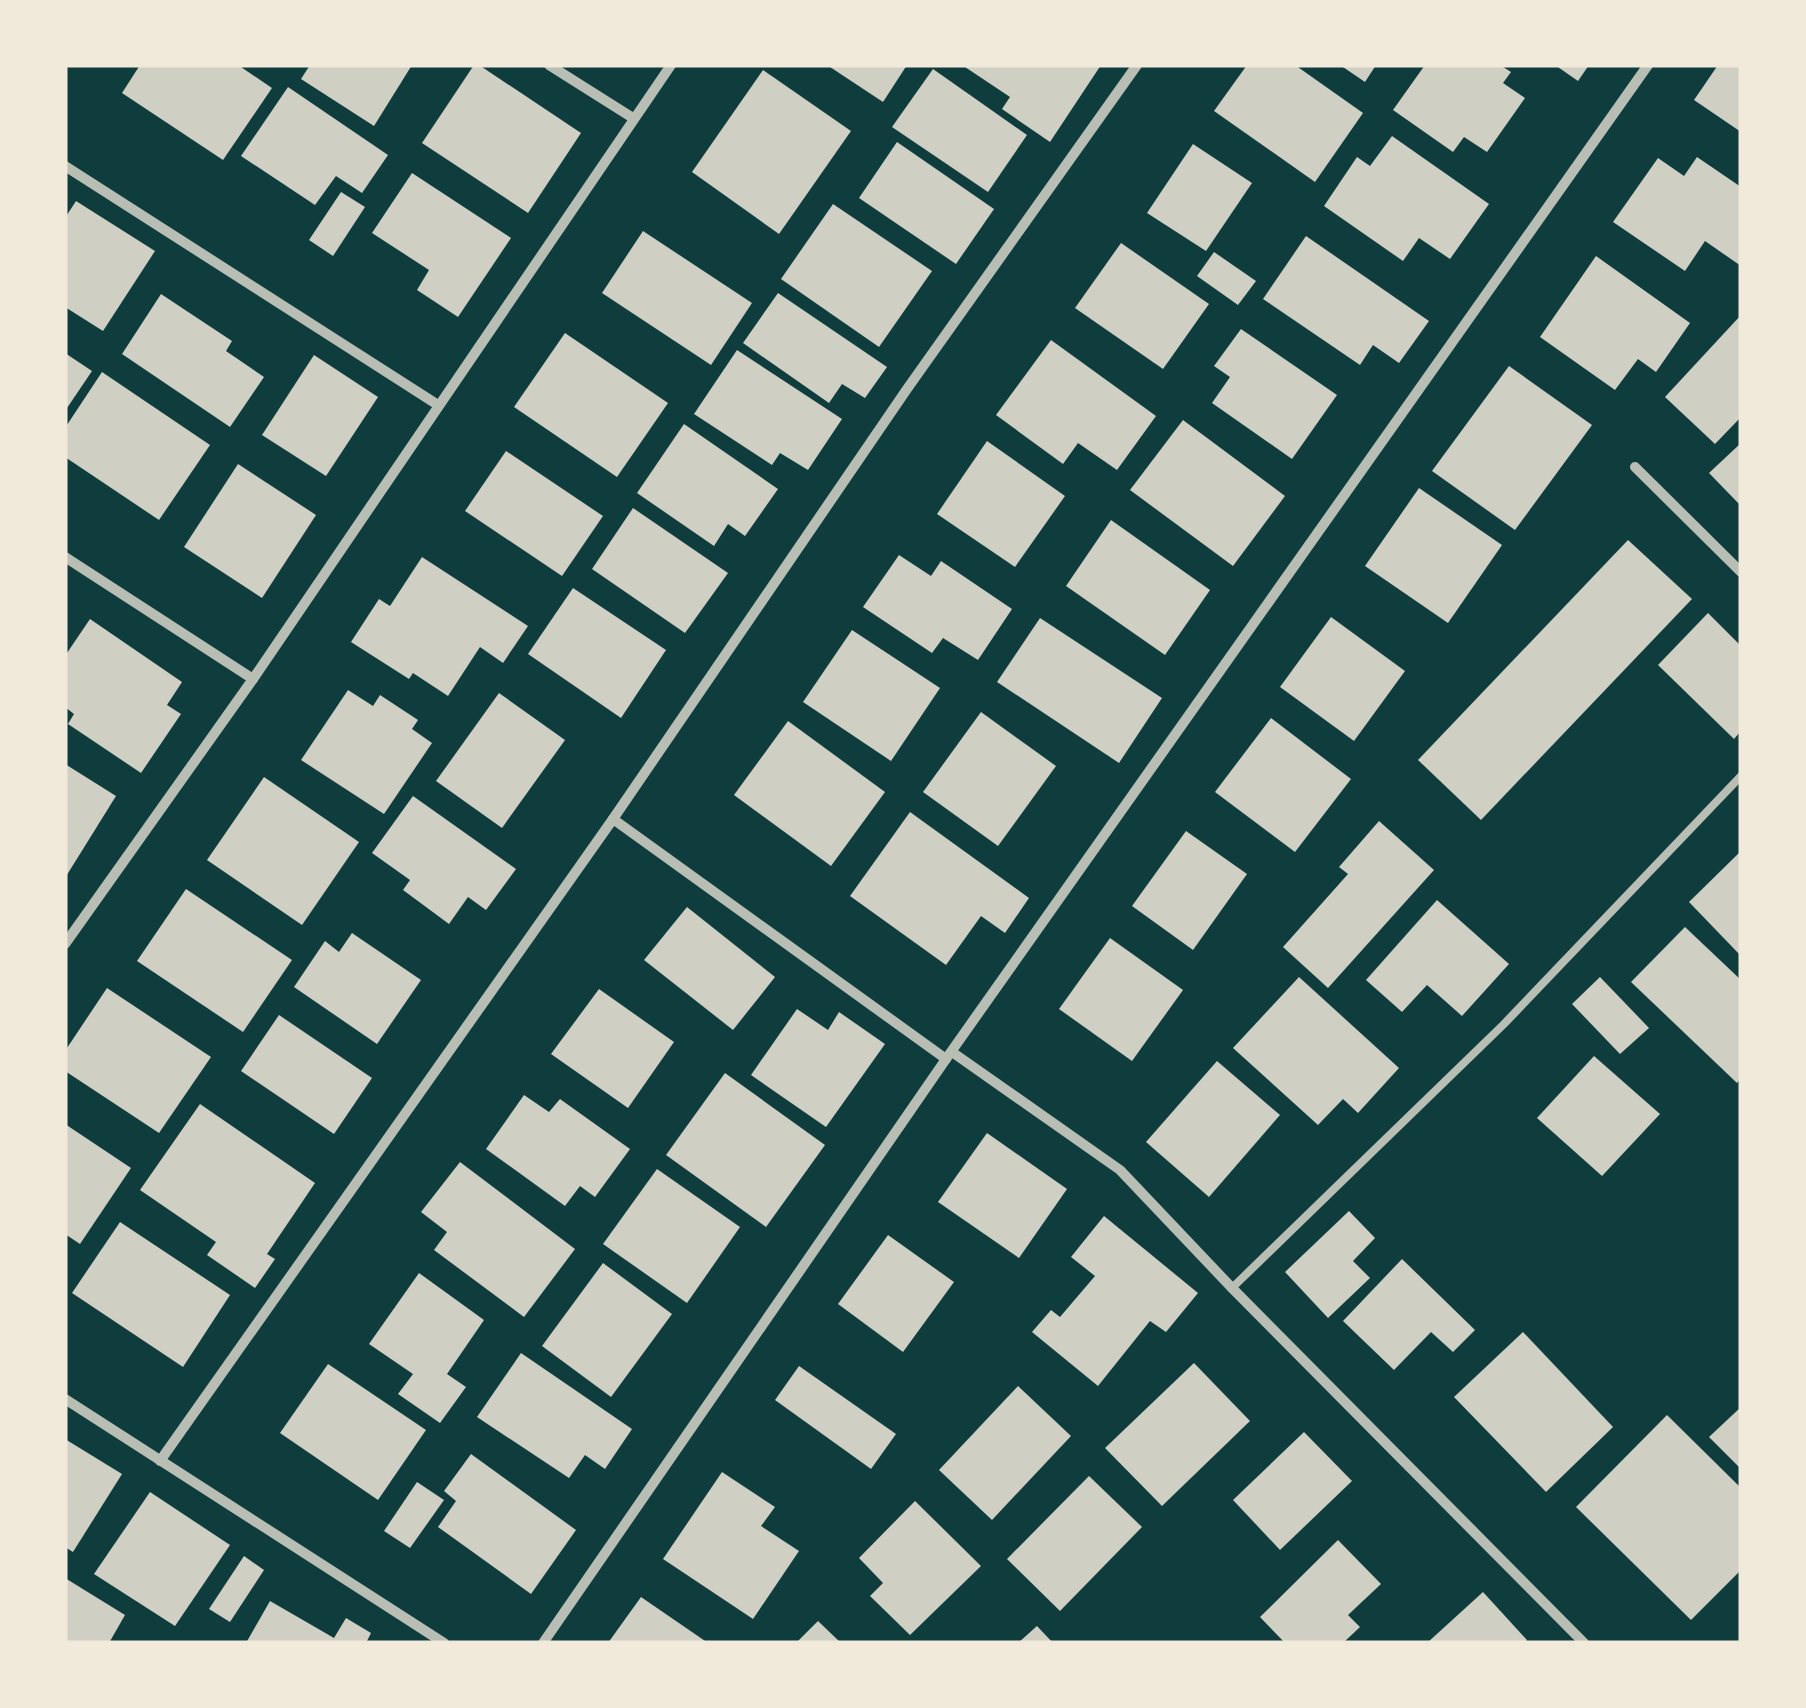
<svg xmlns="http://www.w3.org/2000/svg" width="1806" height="1708" font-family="'Golos Text',sans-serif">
<rect width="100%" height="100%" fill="#0f3d3e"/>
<!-- building -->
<g fill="#cfcfc3">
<path d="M 140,65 L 238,65 L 272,88 L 223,160 L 122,93 Z"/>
<path d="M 310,65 L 412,65 L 374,126 L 301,79 Z"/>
<path d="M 474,65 L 479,65 L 581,133 L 528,213 L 422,143 Z"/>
<path d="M 827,65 L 907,65 L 883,102 Z"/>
<path d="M 962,65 L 1101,65 L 1050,142 L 1002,109 L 1010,97 Z"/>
<path d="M 1247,65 L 1295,65 L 1363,113 L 1315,182 L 1214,111 Z"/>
<path d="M 1340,65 L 1376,65 L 1365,82 Z"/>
<path d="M 1425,65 L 1500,65 L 1511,72 L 1503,83 L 1525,98 L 1487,152 L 1464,137 L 1453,152 L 1393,110 Z"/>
<path d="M 1555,65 L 1589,65 L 1578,81 Z"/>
<path d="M 1718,65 L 1741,65 L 1741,132 L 1694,100 Z"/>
<path d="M 933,69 L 1027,135 L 988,192 L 892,127 Z"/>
<path d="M 763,70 L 851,131 L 779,234 L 692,172 Z"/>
<path d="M 288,87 L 388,155 L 362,193 L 336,176 L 315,205 L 241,156 Z"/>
<path d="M 1392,136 L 1489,204 L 1450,259 L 1419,238 L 1403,261 L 1324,206 L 1357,157 L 1370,166 Z"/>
<path d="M 897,142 L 994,209 L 956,264 L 859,198 Z"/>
<path d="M 1193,144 L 1252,183 L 1206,251 L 1147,213 Z"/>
<path d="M 1697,157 L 1741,187 L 1741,266 L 1705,241 L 1685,271 L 1613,222 L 1658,158 L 1684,176 Z"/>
<path d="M 412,173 L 511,238 L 458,317 L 417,290 L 429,270 L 372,233 Z"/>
<path d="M 341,192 L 365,207 L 333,256 L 309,240 Z"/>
<path d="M 76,201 L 155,251 L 103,331 L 65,307 L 65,218 Z"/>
<path d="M 833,204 L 932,271 L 879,347 L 781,279 Z"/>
<path d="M 643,231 L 752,303 L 711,365 L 602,293 Z"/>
<path d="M 1306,236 L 1429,321 L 1399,363 L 1373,345 L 1360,365 L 1263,299 Z"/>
<path d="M 1121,243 L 1209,304 L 1163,369 L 1075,308 Z"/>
<path d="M 1214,252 L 1256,281 L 1238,305 L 1197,276 Z"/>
<path d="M 1596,256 L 1690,323 L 1656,372 L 1638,359 L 1615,390 L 1540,337 Z"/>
<path d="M 778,293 L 887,367 L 865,398 L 842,384 L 829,403 L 743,343 Z"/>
<path d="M 161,294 L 232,341 L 226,351 L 264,377 L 230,427 L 122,354 Z"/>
<path d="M 1741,315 L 1741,417 L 1715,444 L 1665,397 Z"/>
<path d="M 1241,329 L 1337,395 L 1292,459 L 1212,403 L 1230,377 L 1214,366 Z"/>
<path d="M 565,333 L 668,403 L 617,477 L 514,407 Z"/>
<path d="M 1051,340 L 1156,416 L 1117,470 L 1078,443 L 1063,464 L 996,415 Z"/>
<path d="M 737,350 L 842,419 L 808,470 L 780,453 L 772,465 L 694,414 Z"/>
<path d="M 65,353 L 92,371 L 65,411 Z"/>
<path d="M 314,355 L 378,397 L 326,476 L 262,435 Z"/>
<path d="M 1509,366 L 1592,425 L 1515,530 L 1432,471 Z"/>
<path d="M 102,372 L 210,445 L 159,520 L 65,457 L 65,428 Z"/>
<path d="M 1183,420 L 1285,496 L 1233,566 L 1130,490 Z"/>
<path d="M 684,424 L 778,489 L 745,536 L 728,524 L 714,546 L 637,493 Z"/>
<path d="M 987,441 L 1065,496 L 1015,567 L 937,514 Z"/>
<path d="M 1741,443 L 1741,506 L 1709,473 Z"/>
<path d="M 506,451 L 603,516 L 562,576 L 465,511 Z"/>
<path d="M 238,464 L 316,515 L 262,598 L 184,547 Z"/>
<path d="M 1419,488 L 1502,545 L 1448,623 L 1365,566 Z"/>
<path d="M 633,508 L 728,573 L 685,633 L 592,569 Z"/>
<path d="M 1111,520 L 1210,590 L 1165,655 L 1066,586 Z"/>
<path d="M 1628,540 L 1692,599 L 1481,820 L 1418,760 Z"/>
<path d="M 899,555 L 931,576 L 941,561 L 1012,609 L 978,660 L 943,638 L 932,653 L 863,607 Z"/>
<path d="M 422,557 L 528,626 L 503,663 L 480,647 L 448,696 L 413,673 L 409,679 L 351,642 L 379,599 L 390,606 Z"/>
<path d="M 573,588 L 666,650 L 621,718 L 528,654 Z"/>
<path d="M 1708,613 L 1741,646 L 1741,731 L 1734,739 L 1658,665 Z"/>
<path d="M 1331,617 L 1405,671 L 1354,741 L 1280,687 Z"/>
<path d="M 1040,618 L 1162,698 L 1119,763 L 997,682 Z"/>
<path d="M 90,619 L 182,682 L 167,705 L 181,714 L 141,773 L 68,724 L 74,714 L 65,707 L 65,656 Z"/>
<path d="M 852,630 L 940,688 L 891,761 L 803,702 Z"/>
<path d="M 348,690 L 373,706 L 380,695 L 418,720 L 412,729 L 432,743 L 384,814 L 301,760 Z"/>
<path d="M 499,693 L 565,740 L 502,828 L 436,781 Z"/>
<path d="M 981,712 L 1056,766 L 998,846 L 923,792 Z"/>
<path d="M 1271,718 L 1351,779 L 1295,852 L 1215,792 Z"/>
<path d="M 788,721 L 885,792 L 831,866 L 734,795 Z"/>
<path d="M 65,764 L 116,796 L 65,878 Z"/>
<path d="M 264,777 L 359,842 L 302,925 L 207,860 Z"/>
<path d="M 413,796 L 516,869 L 486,910 L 468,897 L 449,924 L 403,890 L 410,880 L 372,853 Z"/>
<path d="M 910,812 L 1029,898 L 1005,933 L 981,916 L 946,965 L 850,896 Z"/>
<path d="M 1379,821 L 1434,870 L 1328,988 L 1283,947 L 1348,874 L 1339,867 Z"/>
<path d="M 1186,831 L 1247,874 L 1193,950 L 1132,906 Z"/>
<path d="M 1741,851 L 1741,956 L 1689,902 Z"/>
<path d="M 186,889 L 292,960 L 243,1032 L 137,961 Z"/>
<path d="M 1437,900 L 1509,964 L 1462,1016 L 1427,985 L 1402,1012 L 1366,980 Z"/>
<path d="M 687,907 L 775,977 L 733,1030 L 644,960 Z"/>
<path d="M 1685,927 L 1741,980 L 1741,1078 L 1737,1083 L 1631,982 Z"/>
<path d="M 352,933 L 421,980 L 377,1044 L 294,987 L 325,941 L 339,952 Z"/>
<path d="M 1110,938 L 1183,990 L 1132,1061 L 1059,1009 Z"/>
<path d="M 1299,977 L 1399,1068 L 1358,1113 L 1343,1099 L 1318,1125 L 1233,1048 Z"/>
<path d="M 1600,977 L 1649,1028 L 1620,1054 L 1572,1004 Z"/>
<path d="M 107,988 L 211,1057 L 159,1133 L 65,1071 L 65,1051 Z"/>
<path d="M 599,989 L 674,1042 L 628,1108 L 551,1054 Z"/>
<path d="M 797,1009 L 828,1030 L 839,1012 L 885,1044 L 826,1127 L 751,1075 Z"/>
<path d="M 279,1015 L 372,1078 L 334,1134 L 241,1071 Z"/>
<path d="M 1594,1056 L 1660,1114 L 1602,1176 L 1537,1118 Z"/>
<path d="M 1217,1061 L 1280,1115 L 1209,1197 L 1146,1142 Z"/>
<path d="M 725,1073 L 825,1145 L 766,1227 L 666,1155 Z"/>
<path d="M 524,1095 L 549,1112 L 560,1099 L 630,1149 L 595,1197 L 580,1186 L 565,1206 L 486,1149 Z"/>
<path d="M 200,1104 L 315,1183 L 267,1254 L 275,1259 L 255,1288 L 207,1255 L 216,1242 L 140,1190 Z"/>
<path d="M 65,1124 L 131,1168 L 80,1244 L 65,1234 Z"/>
<path d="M 987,1133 L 1067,1189 L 1019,1258 L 938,1202 Z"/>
<path d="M 460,1162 L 575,1249 L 524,1317 L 434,1250 L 447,1232 L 421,1212 Z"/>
<path d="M 657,1169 L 740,1227 L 687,1303 L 603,1244 Z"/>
<path d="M 1349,1211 L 1375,1238 L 1353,1261 L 1370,1278 L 1328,1318 L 1285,1272 Z"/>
<path d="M 1104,1216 L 1198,1293 L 1166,1332 L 1150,1321 L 1098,1386 L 1032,1332 L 1051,1310 L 1060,1317 L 1095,1276 L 1071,1257 Z"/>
<path d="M 120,1222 L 230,1295 L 183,1367 L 72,1293 Z"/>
<path d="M 888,1235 L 954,1282 L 903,1352 L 838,1304 Z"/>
<path d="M 1402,1259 L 1475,1330 L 1453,1352 L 1431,1332 L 1394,1370 L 1343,1321 Z"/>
<path d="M 603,1263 L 672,1314 L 611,1397 L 542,1346 Z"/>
<path d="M 419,1273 L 484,1320 L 447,1374 L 466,1387 L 440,1423 L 398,1394 L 413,1374 L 369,1344 Z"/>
<path d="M 1523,1332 L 1613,1427 L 1546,1492 L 1454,1397 Z"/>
<path d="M 521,1353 L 632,1429 L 605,1469 L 585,1455 L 569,1478 L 477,1417 Z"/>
<path d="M 1194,1363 L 1250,1421 L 1162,1506 L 1105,1448 Z"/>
<path d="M 328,1364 L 426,1430 L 378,1500 L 280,1433 Z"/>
<path d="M 799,1366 L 896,1434 L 871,1469 L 775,1400 Z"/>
<path d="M 1018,1386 L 1071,1436 L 992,1520 L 939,1470 Z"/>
<path d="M 1741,1407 L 1741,1469 L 1709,1437 Z"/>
<path d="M 1667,1415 L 1741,1488 L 1741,1570 L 1691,1620 L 1576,1507 Z"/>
<path d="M 1304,1432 L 1352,1481 L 1280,1550 L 1233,1500 Z"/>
<path d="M 65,1439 L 122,1474 L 73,1552 L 65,1547 Z"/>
<path d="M 471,1454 L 576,1530 L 531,1594 L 438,1527 L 456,1501 L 444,1491 Z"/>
<path d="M 722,1472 L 775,1507 L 761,1526 L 799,1551 L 753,1619 L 663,1559 Z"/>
<path d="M 1089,1476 L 1142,1527 L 1060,1611 L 1007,1559 Z"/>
<path d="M 417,1482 L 444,1500 L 410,1548 L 384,1531 Z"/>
<path d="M 150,1492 L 230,1545 L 175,1626 L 94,1574 Z"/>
<path d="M 915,1501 L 981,1566 L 910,1635 L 870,1596 L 883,1583 L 859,1558 Z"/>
<path d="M 1338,1540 L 1381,1584 L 1348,1615 L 1360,1627 L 1343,1643 L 1285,1643 L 1260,1617 Z"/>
<path d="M 244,1556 L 264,1570 L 230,1622 L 209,1609 Z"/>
<path d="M 65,1578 L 125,1615 L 109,1643 L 65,1643 Z"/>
<path d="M 1483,1592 L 1527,1640 L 1524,1643 L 1427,1643 Z"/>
<path d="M 641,1597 L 708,1643 L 608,1643 Z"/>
<path d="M 270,1601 L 334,1638 L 346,1618 L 371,1633 L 366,1643 L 246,1643 Z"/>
<path d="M 818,1621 L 841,1643 L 796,1643 Z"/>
<path d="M 1037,1626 L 1053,1643 L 1018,1643 Z"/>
</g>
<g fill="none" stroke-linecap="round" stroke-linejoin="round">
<!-- service -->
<path stroke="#b8beb3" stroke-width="8" d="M 1232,1288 L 1504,1024 L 1741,776"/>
<!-- minor -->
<g stroke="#b8beb3" stroke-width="10">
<path d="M 549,65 L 633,118"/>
<path d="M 65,166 L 438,405"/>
<path d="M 1635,467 L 1741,572"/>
<path d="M 65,557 L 253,679"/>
<path d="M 613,819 L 946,1059"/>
<path d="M 65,944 L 253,679 L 671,65"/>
<path d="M 952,1052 L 1120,1170 L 1232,1288 L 1584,1643"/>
<path d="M 65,1399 L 444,1643"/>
<path d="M 160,1461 L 613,819 L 907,389 L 1137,65"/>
<path d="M 543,1643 L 946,1059 L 1648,65"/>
</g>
</g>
<!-- border -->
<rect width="1806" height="1708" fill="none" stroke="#f1e9da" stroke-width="135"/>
</svg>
